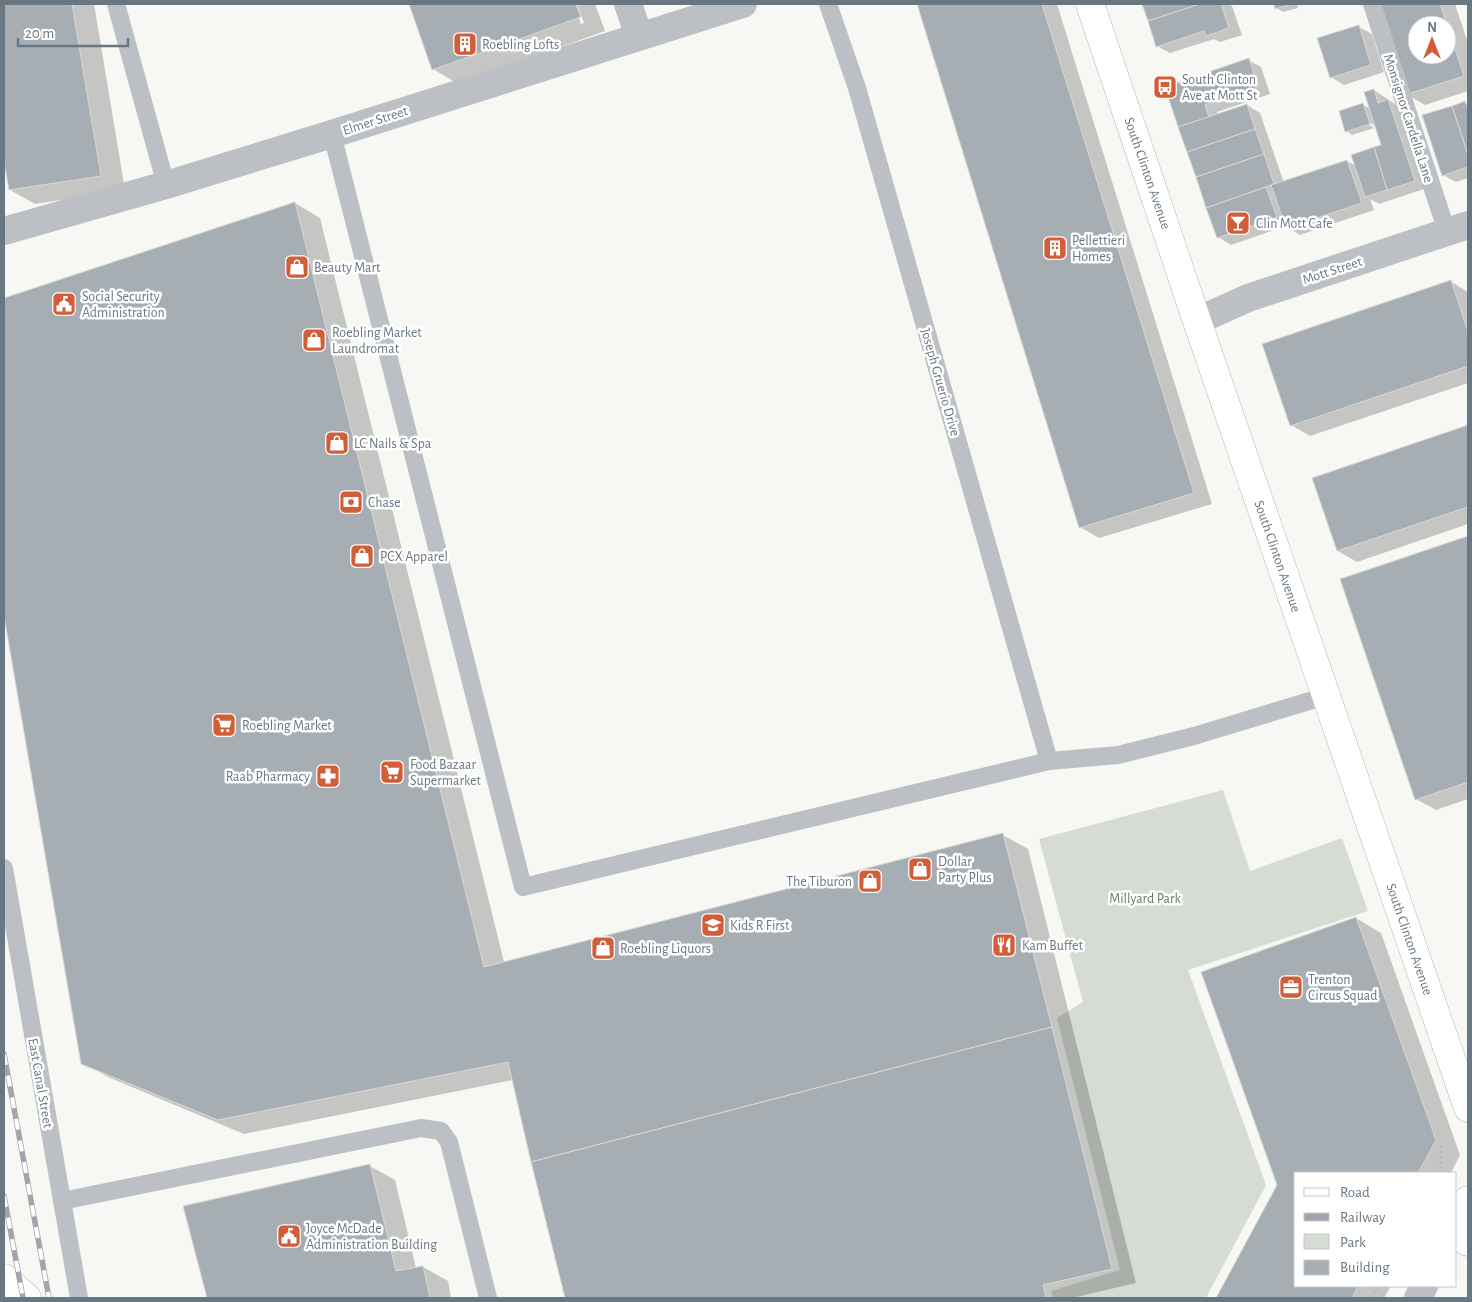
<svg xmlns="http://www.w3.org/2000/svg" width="1472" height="1302" font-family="'Alegreya Sans',sans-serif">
<rect width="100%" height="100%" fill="#f7f7f4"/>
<!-- green -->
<path fill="#d6dbd4" d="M 1223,790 L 1250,871 L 1342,838 L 1368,911 L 1188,970 L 1266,1185 L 1206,1298 L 1053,1298 L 1051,1291 L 1120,1270 L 1057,1018 L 1083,1002 L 1039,839 Z"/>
<!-- shadow -->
<g fill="#0003" fill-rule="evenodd">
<path d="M 4,4 L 94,4 L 125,190 L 35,204 L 10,190 L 4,154 Z"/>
<path d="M 410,4 L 574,4 L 581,24 L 584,23 L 577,4 L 595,4 L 605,31 L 458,84 L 433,69 Z"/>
<path d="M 918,4 L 1057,4 L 1212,504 L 1099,538 L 1080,527 Z"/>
<path d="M 1143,4 L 1228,4 L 1232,6 L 1242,35 L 1220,42 L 1214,39 L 1170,53 L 1157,46 Z"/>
<path d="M 1275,4 L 1297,4 L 1298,8 L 1283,12 L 1276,8 Z"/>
<path d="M 1377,4 L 1455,4 L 1468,43 L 1468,91 L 1425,105 L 1406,94 ZM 1417,25 L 1447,25 L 1447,55 L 1417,55 Z"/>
<path d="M 1359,27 L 1372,34 L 1384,72 L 1344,85 L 1331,77 Z"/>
<path d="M 1248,60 L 1261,67 L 1270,94 L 1217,112 L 1218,115 L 1247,105 L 1260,113 L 1284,183 L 1347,161 L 1356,166 L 1383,146 L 1377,127 L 1365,120 L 1364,122 L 1374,128 L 1352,135 L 1346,131 L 1363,105 L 1371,109 L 1374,90 L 1401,108 L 1427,188 L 1379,204 L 1370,199 L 1374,210 L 1300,235 L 1286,226 L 1231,245 L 1218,237 L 1166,87 Z"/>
<path d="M 1465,103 L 1468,105 L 1468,178 L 1456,182 L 1443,175 Z"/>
<path d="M 295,203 L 320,218 L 504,962 L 1003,835 L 1028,849 L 1136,1283 L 1072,1298 L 567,1298 L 513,1080 L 244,1134 L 108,1077 L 83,1063 L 4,609 L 4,300 Z"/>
<path d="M 1450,281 L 1468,292 L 1468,383 L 1310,436 L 1291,425 Z"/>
<path d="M 1468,426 L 1468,524 L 1357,562 L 1338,551 L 1313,479 Z"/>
<path d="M 1468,537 L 1468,799 L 1436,810 L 1416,799 L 1342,580 Z"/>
<path d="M 1356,918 L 1381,933 L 1460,1155 L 1451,1173 L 1296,1173 L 1296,1286 L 1391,1286 L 1384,1298 L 1218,1298 L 1278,1185 Z"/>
<path d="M 370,1166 L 395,1180 L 416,1268 L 423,1267 L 448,1281 L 451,1298 L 209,1298 L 185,1207 Z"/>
</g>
<!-- building -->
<g fill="#a6adb3" stroke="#d8d8d7" fill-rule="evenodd">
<path d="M 4,4 L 72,4 L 101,176 L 9,190 L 4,162 Z"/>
<path d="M 409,4 L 576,4 L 581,17 L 432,70 Z"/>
<path d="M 917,4 L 1042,4 L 1194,493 L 1079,528 Z"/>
<path d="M 1142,4 L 1194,4 L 1194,6 L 1148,21 Z"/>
<path d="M 1200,4 L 1221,4 L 1229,28 L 1206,36 L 1204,31 L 1156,47 L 1148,21 Z"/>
<path d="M 1274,4 L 1292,4 L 1275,9 Z"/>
<path d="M 1375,4 L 1440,4 L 1464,76 L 1405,95 ZM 1417,25 L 1447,25 L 1447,55 L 1417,55 Z"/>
<path d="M 1359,25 L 1371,65 L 1330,78 L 1317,38 Z"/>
<path d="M 1249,58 L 1258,87 L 1205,105 L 1209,117 L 1178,127 L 1165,87 Z"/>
<path d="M 1374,89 L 1378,103 L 1388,99 L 1415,181 L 1387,190 L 1374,147 L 1381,145 L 1364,92 Z"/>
<path d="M 1465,101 L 1468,109 L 1468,155 L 1452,106 Z"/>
<path d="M 1363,103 L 1370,124 L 1345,132 L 1339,111 Z"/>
<path d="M 1247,104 L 1255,129 L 1187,152 L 1178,127 Z"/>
<path d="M 1452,106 L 1468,155 L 1468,167 L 1442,176 L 1422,115 Z"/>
<path d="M 1255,129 L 1264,154 L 1196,177 L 1187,152 Z"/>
<path d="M 1374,147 L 1387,190 L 1365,197 L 1351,155 Z"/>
<path d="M 1264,154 L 1274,184 L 1206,208 L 1196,177 Z"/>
<path d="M 1347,160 L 1362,203 L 1286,228 L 1271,185 Z"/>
<path d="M 1266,187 L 1277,217 L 1217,238 L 1206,208 Z"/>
<path d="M 295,202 L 484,967 L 1003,833 L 1052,1027 L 531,1162 L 508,1062 L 218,1120 L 81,1064 L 4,616 L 4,298 Z"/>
<path d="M 1451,280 L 1468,332 L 1468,366 L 1290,426 L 1262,344 Z"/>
<path d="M 1468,425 L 1468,507 L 1337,551 L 1312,478 Z"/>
<path d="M 1468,536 L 1468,782 L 1415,800 L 1340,579 Z"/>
<path d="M 1356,917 L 1436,1140 L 1418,1173 L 1296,1173 L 1296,1286 L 1358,1286 L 1352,1298 L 1216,1298 L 1277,1185 L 1201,972 Z"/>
<path d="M 1052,1027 L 1112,1269 L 1043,1285 L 1046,1298 L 565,1298 L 531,1162 Z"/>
<path d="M 370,1164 L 396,1271 L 423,1266 L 430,1298 L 207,1298 L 183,1206 Z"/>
</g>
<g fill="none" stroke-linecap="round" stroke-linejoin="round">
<!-- secondary casing -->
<g stroke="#b1b6ba" stroke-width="29">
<g id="secondary">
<path d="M 1090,4 L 1197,321 L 1468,1108"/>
<path d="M 1468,1200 L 1457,1234 L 1468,1242"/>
</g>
</g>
<!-- primary casing -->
<g stroke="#b0b5b8" stroke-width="29">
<path id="primary" d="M 4,1278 L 27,1298"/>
</g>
<!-- path -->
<g stroke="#b7babc" stroke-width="3" stroke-dasharray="2.5 2.5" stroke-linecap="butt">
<path d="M 1439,1173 L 1441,1170 L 1441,1145"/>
<path d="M 1371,1298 L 1378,1286"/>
</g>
<!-- lane -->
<g stroke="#bcc0c4" stroke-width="18">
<path d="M 116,4 L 166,185"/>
<path d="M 828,4 L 857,88 L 1049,761"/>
<path d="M 1372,4 L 1447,232"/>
<path d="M 332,134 L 523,887 L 1049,761 L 1118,755 L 1194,736 L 1326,696"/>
<path d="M 4,868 L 79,1298"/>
<path d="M 62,1201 L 421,1128 L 441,1131 L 449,1142 L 488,1298"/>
</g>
<!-- street -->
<g stroke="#bcc0c4" stroke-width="28">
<path d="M 628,4 L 639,36"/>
<path d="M 4,231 L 166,185 L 332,134 L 743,4"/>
<path d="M 1197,321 L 1248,298 L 1468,225"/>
<path d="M 1418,1298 L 1424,1286"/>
</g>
<!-- secondary -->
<use href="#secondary" stroke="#fff" stroke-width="28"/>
<!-- primary -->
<use href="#primary" stroke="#fff" stroke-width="28"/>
<!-- rail casing -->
<g stroke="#9fa5aa" stroke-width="5.5">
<g id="rail">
<path d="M 4,1054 L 49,1298"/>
<path d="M 4,1196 L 23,1298"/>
</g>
</g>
<!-- rail -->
<use href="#rail" stroke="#fff" stroke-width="4" stroke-dasharray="11" stroke-linecap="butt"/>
</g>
<!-- icons -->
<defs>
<g id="building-square" transform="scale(1.25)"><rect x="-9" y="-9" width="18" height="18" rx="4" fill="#d25e39" stroke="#fff"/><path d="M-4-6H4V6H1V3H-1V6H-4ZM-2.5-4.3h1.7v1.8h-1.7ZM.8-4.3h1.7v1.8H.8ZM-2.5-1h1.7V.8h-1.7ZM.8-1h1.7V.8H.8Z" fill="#fff"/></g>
<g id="bus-square" transform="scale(1.25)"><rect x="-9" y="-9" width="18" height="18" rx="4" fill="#d25e39" stroke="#fff"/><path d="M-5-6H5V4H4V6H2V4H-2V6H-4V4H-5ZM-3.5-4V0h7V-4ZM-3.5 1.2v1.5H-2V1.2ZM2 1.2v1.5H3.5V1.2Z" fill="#fff"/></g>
<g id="bar-square" transform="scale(1.25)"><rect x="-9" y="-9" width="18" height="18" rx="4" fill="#d25e39" stroke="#fff"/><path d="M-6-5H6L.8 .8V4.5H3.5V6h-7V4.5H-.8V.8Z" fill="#fff"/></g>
<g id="shop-square" transform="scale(1.25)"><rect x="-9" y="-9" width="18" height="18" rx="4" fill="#d25e39" stroke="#fff"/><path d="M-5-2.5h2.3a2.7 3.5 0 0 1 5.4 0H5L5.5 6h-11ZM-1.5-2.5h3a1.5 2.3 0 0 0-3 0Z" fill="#fff"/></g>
<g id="civic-square" transform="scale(1.25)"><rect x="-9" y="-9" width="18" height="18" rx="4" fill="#d25e39" stroke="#fff"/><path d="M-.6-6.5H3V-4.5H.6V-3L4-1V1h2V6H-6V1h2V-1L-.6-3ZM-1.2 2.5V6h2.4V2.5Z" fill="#fff"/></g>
<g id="bank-square" transform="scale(1.25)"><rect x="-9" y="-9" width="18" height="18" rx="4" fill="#d25e39" stroke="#fff"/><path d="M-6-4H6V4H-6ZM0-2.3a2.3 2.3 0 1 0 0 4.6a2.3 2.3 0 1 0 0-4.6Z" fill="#fff"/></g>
<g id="supermarket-square" transform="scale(1.25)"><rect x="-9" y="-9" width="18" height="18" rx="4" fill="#d25e39" stroke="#fff"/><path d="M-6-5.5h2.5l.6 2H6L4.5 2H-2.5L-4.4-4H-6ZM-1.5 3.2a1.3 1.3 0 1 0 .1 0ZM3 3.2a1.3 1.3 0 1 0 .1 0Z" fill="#fff"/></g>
<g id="pharmacy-square" transform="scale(1.25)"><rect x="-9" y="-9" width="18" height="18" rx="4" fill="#d25e39" stroke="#fff"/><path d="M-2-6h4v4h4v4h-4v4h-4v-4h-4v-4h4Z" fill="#fff"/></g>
<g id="school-square" transform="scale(1.25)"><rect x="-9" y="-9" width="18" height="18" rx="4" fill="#d25e39" stroke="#fff"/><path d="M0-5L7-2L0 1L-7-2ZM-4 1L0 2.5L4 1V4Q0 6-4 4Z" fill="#fff"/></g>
<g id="restaurant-square" transform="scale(1.25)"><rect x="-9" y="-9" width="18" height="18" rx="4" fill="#d25e39" stroke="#fff"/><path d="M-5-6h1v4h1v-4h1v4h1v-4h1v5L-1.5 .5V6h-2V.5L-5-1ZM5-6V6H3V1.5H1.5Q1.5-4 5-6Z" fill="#fff"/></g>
<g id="office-square" transform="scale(1.25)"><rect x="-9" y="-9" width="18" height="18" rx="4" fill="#d25e39" stroke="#fff"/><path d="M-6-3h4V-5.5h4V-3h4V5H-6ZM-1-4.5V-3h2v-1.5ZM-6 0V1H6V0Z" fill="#fff"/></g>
</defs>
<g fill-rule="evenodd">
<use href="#building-square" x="465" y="44"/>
<use href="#bus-square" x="1165" y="87"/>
<use href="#bar-square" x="1238" y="223"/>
<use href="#building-square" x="1055" y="248"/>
<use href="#shop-square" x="297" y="267"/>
<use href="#civic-square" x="64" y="304"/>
<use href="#shop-square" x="314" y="340"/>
<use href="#shop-square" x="337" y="443"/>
<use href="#bank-square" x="351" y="502"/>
<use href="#shop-square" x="362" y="556"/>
<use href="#supermarket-square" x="224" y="725"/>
<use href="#supermarket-square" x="392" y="772"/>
<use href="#pharmacy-square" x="328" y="776"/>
<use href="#shop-square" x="920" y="869"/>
<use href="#shop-square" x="870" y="881"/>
<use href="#school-square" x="713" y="925"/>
<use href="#restaurant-square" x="1004" y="945"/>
<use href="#shop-square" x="603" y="948"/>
<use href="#office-square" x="1291" y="987"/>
<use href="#civic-square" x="289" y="1236"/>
</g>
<g text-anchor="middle" stroke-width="5" stroke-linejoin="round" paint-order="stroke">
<!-- poi labels -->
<g font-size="14" fill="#697782" stroke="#fff" text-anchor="start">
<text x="482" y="49">Roebling Lofts</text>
<text x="1182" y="84">South Clinton<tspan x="1182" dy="16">Ave at Mott St</tspan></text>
<text x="1256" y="228">Clin Mott Cafe</text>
<text x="1072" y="245">Pellettieri<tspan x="1072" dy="16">Homes</tspan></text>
<text x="314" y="272">Beauty Mart</text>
<text x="82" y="301">Social Security<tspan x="82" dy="16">Administration</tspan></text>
<text x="332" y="337">Roebling Market<tspan x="332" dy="16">Laundromat</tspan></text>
<text x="354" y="448">LC Nails &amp; Spa</text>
<text x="368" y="507">Chase</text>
<text x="380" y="561">PCX Apparel</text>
<text x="242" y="730">Roebling Market</text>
<text x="410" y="769">Food Bazaar<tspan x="410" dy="16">Supermarket</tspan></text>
<text x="310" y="781" text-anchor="end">Raab Pharmacy</text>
<text x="938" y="866">Dollar<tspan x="938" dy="16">Party Plus</tspan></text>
<text x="852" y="886" text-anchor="end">The Tiburon</text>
<text x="730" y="930">Kids R First</text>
<text x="1022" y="950">Kam Buffet</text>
<text x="620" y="953">Roebling Liquors</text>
<text x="1308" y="984">Trenton<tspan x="1308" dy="16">Circus Squad</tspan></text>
<text x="306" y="1233">Joyce McDade<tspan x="306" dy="16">Administration Building</tspan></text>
</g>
<!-- street labels -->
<g font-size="14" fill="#697782" stroke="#fff">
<text transform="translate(1409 118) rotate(72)" y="5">Monsignor Cardella Lane</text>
<text transform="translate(375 120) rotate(-18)" y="5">Elmer Street</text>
<text transform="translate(1148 173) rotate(71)" y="5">South Clinton Avenue</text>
<text transform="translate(1332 270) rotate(-18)" y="5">Mott Street</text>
<text transform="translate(941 382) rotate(74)" y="5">Joseph Gruerio Drive</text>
<text transform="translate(1278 556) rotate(71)" y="5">South Clinton Avenue</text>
<text transform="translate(1410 939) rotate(71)" y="5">South Clinton Avenue</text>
<text transform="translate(41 1083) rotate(80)" y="5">East Canal Street</text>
</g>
<!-- park labels -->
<g font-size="14" fill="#6b7a67" stroke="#fff">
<text x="1145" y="903">Millyard Park</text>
</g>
</g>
<!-- border -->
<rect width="1472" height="1302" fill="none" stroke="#697782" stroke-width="10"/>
<!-- legend -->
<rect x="1294" y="1172" width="162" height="115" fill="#ffffff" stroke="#c3c9cd"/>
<rect x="1304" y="1188" width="25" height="8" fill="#ffffff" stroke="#c3c9cd"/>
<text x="1340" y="1197" font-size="15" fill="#697782">Road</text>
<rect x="1304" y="1213" width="25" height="8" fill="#9fa5aa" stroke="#c3c9cd"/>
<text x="1340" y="1222" font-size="15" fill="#697782">Railway</text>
<rect x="1304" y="1234" width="25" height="15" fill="#d6dbd4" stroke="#c3c9cd"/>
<text x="1340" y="1247" font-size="15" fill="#697782">Park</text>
<rect x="1304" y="1260" width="25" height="15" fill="#a6adb3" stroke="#c3c9cd"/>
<text x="1340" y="1272" font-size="15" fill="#697782">Building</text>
<!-- north arrow -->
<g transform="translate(1432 40)"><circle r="24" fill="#ffffff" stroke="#c3c9cd"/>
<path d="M0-4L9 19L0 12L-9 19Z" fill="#d25e39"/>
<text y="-8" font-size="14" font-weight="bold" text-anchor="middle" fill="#697782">N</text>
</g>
<!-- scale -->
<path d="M18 38v8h110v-8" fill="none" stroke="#697782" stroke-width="2.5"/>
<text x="25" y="38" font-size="15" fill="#697782" stroke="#ffffff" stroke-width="4" paint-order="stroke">20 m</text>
</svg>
